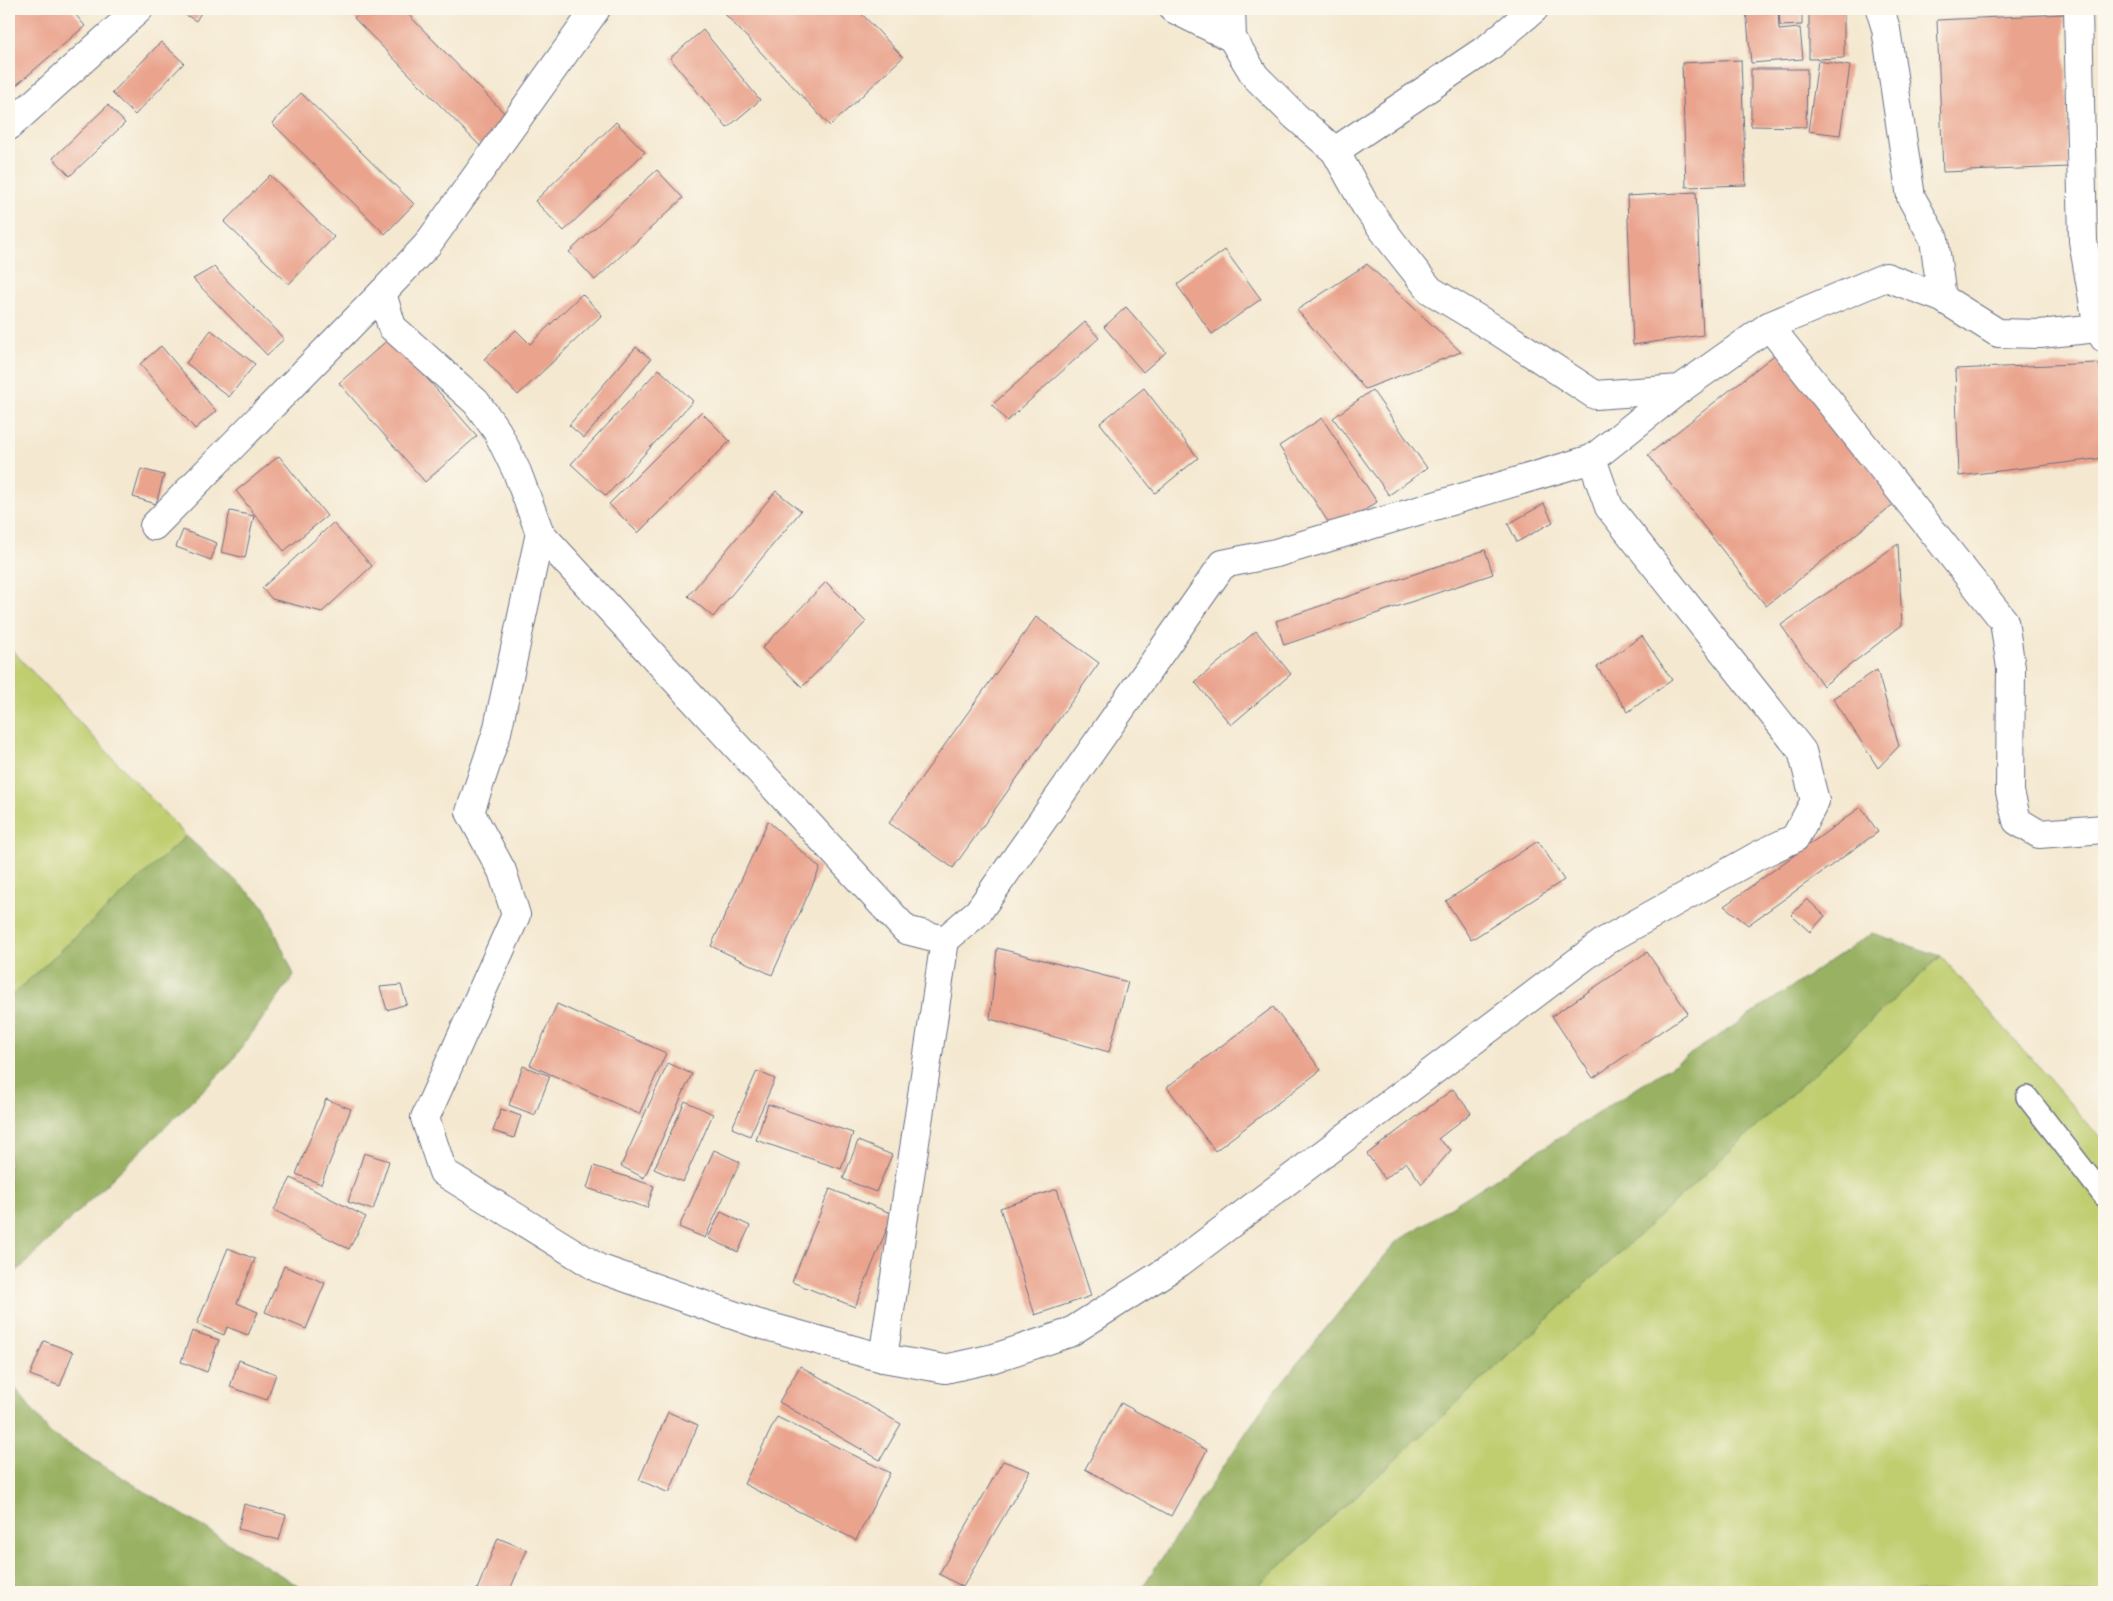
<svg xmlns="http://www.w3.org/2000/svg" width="2113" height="1601" font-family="'IM FELL Double Pica',serif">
<rect width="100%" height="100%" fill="#fbf7ec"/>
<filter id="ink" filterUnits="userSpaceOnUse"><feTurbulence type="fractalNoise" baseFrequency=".02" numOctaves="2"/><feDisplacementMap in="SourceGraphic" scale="10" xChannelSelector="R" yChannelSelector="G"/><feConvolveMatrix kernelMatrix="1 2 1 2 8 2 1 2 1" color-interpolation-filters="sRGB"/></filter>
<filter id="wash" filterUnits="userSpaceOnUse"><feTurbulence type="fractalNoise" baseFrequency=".0096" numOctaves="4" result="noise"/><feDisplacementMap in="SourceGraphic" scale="20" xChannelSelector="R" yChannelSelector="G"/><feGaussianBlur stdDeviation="1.12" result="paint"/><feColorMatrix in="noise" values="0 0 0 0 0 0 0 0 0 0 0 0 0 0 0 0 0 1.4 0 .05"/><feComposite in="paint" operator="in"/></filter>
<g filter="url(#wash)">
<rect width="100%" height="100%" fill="#f4e8d0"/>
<!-- green -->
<g fill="#c0ce6f" stroke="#6e7e66">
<path d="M 9,647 L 186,836 L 9,998 Z"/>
<path d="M 1941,956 L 2104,1142 L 2104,1592 L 1252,1592 Z"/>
</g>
<!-- forest -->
<g fill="#98b162" stroke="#5a7060">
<path d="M 186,836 L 263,905 L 294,975 L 229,1065 L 9,1279 L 9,998 Z"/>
<path d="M 1872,933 L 1941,956 L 1252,1592 L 1139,1592 L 1270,1397 L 1396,1242 L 1717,1037 Z"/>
<path d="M 9,1380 L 50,1433 L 308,1592 L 9,1592 Z"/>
</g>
<g id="blocks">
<!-- building -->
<g fill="#eaa48e">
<path d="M 9,9 L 71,9 L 85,26 L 12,89 L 9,85 Z"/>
<path d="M 81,9 L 91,9 L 85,14 Z"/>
<path d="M 176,9 L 203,9 L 196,21 Z"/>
<path d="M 363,9 L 403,9 L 512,121 L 484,150 L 354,18 Z"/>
<path d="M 729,9 L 857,9 L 903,57 L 830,126 L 724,13 Z"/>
<path d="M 1746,9 L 1778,9 L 1779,30 L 1800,28 L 1803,59 L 1751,63 Z"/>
<path d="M 1779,9 L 1802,9 L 1802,25 L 1780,26 Z"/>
<path d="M 1809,9 L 1844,9 L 1844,58 L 1809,59 Z"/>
<path d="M 2064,14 L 2069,167 L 1943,172 L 1937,20 Z"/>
<path d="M 703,30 L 760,100 L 727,128 L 670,58 Z"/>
<path d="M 161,42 L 184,63 L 135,115 L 112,93 Z"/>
<path d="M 1741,60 L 1746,185 L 1686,187 L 1682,63 Z"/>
<path d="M 1818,61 L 1850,66 L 1840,135 L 1808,131 Z"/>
<path d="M 1751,69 L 1807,69 L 1806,127 L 1751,126 Z"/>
<path d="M 301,93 L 414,204 L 385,234 L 272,123 Z"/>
<path d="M 108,105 L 125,123 L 70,176 L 53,158 Z"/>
<path d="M 616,122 L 645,152 L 564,231 L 535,201 Z"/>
<path d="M 657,170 L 683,198 L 595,280 L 569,252 Z"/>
<path d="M 270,175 L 334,237 L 289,284 L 224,222 Z"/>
<path d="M 1696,192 L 1703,335 L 1633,345 L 1627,196 Z"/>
<path d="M 1225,250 L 1261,299 L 1212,334 L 1177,285 Z"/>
<path d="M 1367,264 L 1461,352 L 1365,389 L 1297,310 Z"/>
<path d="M 214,267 L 284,339 L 267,355 L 193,279 Z"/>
<path d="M 582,294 L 602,315 L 518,395 L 484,359 L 516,330 L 530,344 Z"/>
<path d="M 1126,307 L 1166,352 L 1143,372 L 1104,327 Z"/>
<path d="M 1085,322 L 1099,338 L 1007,421 L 992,405 Z"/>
<path d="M 211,330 L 255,364 L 229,397 L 186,363 Z"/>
<path d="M 391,337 L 477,436 L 425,482 L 339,383 Z"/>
<path d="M 161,346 L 216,411 L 195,429 L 140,364 Z"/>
<path d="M 636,347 L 651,359 L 584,438 L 569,425 Z"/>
<path d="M 1778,352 L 1896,502 L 1766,606 L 1648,455 Z"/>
<path d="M 2098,363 L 2104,375 L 2104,458 L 1959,476 L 1955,369 Z"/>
<path d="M 659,369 L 693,401 L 606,496 L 571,464 Z"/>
<path d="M 1144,388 L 1198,458 L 1155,493 L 1100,423 Z"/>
<path d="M 1372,390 L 1427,468 L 1389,495 L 1333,418 Z"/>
<path d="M 701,412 L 730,441 L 638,533 L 609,504 Z"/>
<path d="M 1322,418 L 1377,502 L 1334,531 L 1279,446 Z"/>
<path d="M 279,456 L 327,516 L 284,551 L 236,491 Z"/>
<path d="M 141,469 L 164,475 L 156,504 L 133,497 Z"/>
<path d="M 776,491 L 801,511 L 713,617 L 688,596 Z"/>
<path d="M 1544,504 L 1553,522 L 1517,542 L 1508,524 Z"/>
<path d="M 230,511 L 254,516 L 245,558 L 221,552 Z"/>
<path d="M 333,523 L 372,566 L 322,612 L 272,599 L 262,588 Z"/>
<path d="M 183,530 L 217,543 L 211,560 L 176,547 Z"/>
<path d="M 1898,544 L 1902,625 L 1823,686 L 1781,625 Z"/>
<path d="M 1485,550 L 1493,574 L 1284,645 L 1276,621 Z"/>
<path d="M 826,582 L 866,622 L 802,687 L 762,648 Z"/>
<path d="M 1036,617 L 1099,663 L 953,868 L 889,823 Z"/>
<path d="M 1256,631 L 1291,674 L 1231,725 L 1195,682 Z"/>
<path d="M 1642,636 L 1672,680 L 1628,712 L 1597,667 Z"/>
<path d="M 1877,670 L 1899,746 L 1878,768 L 1833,698 Z"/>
<path d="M 1861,807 L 1878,832 L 1748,925 L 1724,906 Z"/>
<path d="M 768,821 L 820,868 L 772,975 L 711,946 Z"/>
<path d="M 1538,841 L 1564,880 L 1471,940 L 1446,901 Z"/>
<path d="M 1807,899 L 1825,916 L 1810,932 L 1791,915 Z"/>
<path d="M 997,948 L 1128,982 L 1109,1052 L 990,1019 Z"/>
<path d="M 1647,952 L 1688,1013 L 1593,1078 L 1552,1016 Z"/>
<path d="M 401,985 L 407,1004 L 387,1010 L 380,987 Z"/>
<path d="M 557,1004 L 666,1053 L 639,1114 L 530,1065 Z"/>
<path d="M 1273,1007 L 1321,1070 L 1215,1151 L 1167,1087 Z"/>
<path d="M 668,1063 L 692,1074 L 644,1178 L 621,1166 Z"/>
<path d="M 523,1066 L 550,1076 L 535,1115 L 509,1105 Z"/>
<path d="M 757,1071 L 775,1079 L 750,1136 L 732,1128 Z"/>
<path d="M 1453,1089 L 1471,1113 L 1438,1139 L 1451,1150 L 1422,1184 L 1406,1162 L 1385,1179 L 1367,1154 Z"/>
<path d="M 326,1099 L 351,1109 L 321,1184 L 296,1174 Z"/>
<path d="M 685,1101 L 713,1114 L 683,1182 L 654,1169 Z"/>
<path d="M 768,1104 L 853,1133 L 841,1169 L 756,1140 Z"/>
<path d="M 501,1109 L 521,1116 L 514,1138 L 493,1131 Z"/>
<path d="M 858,1141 L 892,1155 L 876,1192 L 843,1179 Z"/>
<path d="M 714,1150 L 740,1162 L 705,1238 L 679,1227 Z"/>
<path d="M 364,1153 L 389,1161 L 373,1210 L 348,1202 Z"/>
<path d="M 594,1166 L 654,1186 L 647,1208 L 587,1188 Z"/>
<path d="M 291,1178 L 366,1217 L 349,1249 L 274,1210 Z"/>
<path d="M 830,1189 L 893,1214 L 855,1307 L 792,1282 Z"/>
<path d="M 1057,1189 L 1091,1296 L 1035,1315 L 1000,1208 Z"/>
<path d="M 721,1212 L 750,1226 L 738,1252 L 708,1238 Z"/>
<path d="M 228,1248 L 255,1259 L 237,1303 L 258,1312 L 248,1335 L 227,1327 L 224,1335 L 197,1324 Z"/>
<path d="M 284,1266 L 325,1283 L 306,1329 L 265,1312 Z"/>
<path d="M 192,1331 L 219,1340 L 207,1372 L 181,1362 Z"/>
<path d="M 44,1341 L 73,1352 L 60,1386 L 30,1375 Z"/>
<path d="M 239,1360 L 276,1374 L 267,1400 L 230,1387 Z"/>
<path d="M 800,1366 L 901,1424 L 880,1460 L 779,1402 Z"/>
<path d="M 1121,1403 L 1207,1450 L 1171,1516 L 1085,1469 Z"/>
<path d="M 668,1412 L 698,1425 L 669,1493 L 639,1480 Z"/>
<path d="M 777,1417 L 890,1473 L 856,1540 L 744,1484 Z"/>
<path d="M 1003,1461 L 1030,1471 L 963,1587 L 939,1574 Z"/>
<path d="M 244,1504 L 286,1515 L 279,1540 L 238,1529 Z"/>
<path d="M 498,1538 L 527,1550 L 509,1592 L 476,1592 Z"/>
</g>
</g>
</g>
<g filter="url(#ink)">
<use href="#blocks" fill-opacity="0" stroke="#677086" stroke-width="1"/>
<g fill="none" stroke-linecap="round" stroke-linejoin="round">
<!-- service casing -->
<g stroke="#677086" stroke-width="24">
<path id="service" d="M 2027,1097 L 2104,1196"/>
</g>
<!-- minor casing -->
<g stroke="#677086" stroke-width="30">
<g id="minor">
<path d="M 596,9 L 427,245 L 382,293 L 392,327 L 476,402 L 497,431 L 517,472 L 540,533 L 497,732 L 470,812 L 502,871 L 516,915 L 425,1118 L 443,1172 L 598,1268 L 756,1323 L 883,1358 L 945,1369 L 994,1358 L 1069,1333 L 1179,1263 L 1605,941 L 1759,855 L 1795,838 L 1815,801 L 1802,751 L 1609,507 L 1592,459 L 1680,389"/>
<path d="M 1174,9 L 1232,38 L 1255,76 L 1295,116 L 1335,151 L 1365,205 L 1392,242 L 1430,290 L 1501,333 L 1595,395 L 1680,389 L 1769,326 L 1886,277 L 1942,298 L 1998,333 L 2040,334 L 2098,328"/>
<path d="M 1231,9 L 1232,38"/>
<path d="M 1880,9 L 1886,29 L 1911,197 L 1934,239 L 1942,298"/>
<path d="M 2078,9 L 2083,241 L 2098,328 L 2104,338"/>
<path d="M 9,126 L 139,9"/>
<path d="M 1335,151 L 1489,47 L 1534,9"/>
<path d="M 1769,326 L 2004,621 L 2011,668 L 2010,792 L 2017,821 L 2039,834 L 2104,829"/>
<path d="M 154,526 L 382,293"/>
<path d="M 540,533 L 906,930 L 945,940 L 978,912 L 1223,564 L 1276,553 L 1592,459"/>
<path d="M 883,1358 L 945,940"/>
</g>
</g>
<!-- service -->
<use href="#service" stroke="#fff" stroke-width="21"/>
<!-- minor -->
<use href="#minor" stroke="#fff" stroke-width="28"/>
</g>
</g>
<!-- margin -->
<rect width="2113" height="1601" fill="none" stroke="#fbf7ec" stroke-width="30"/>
</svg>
